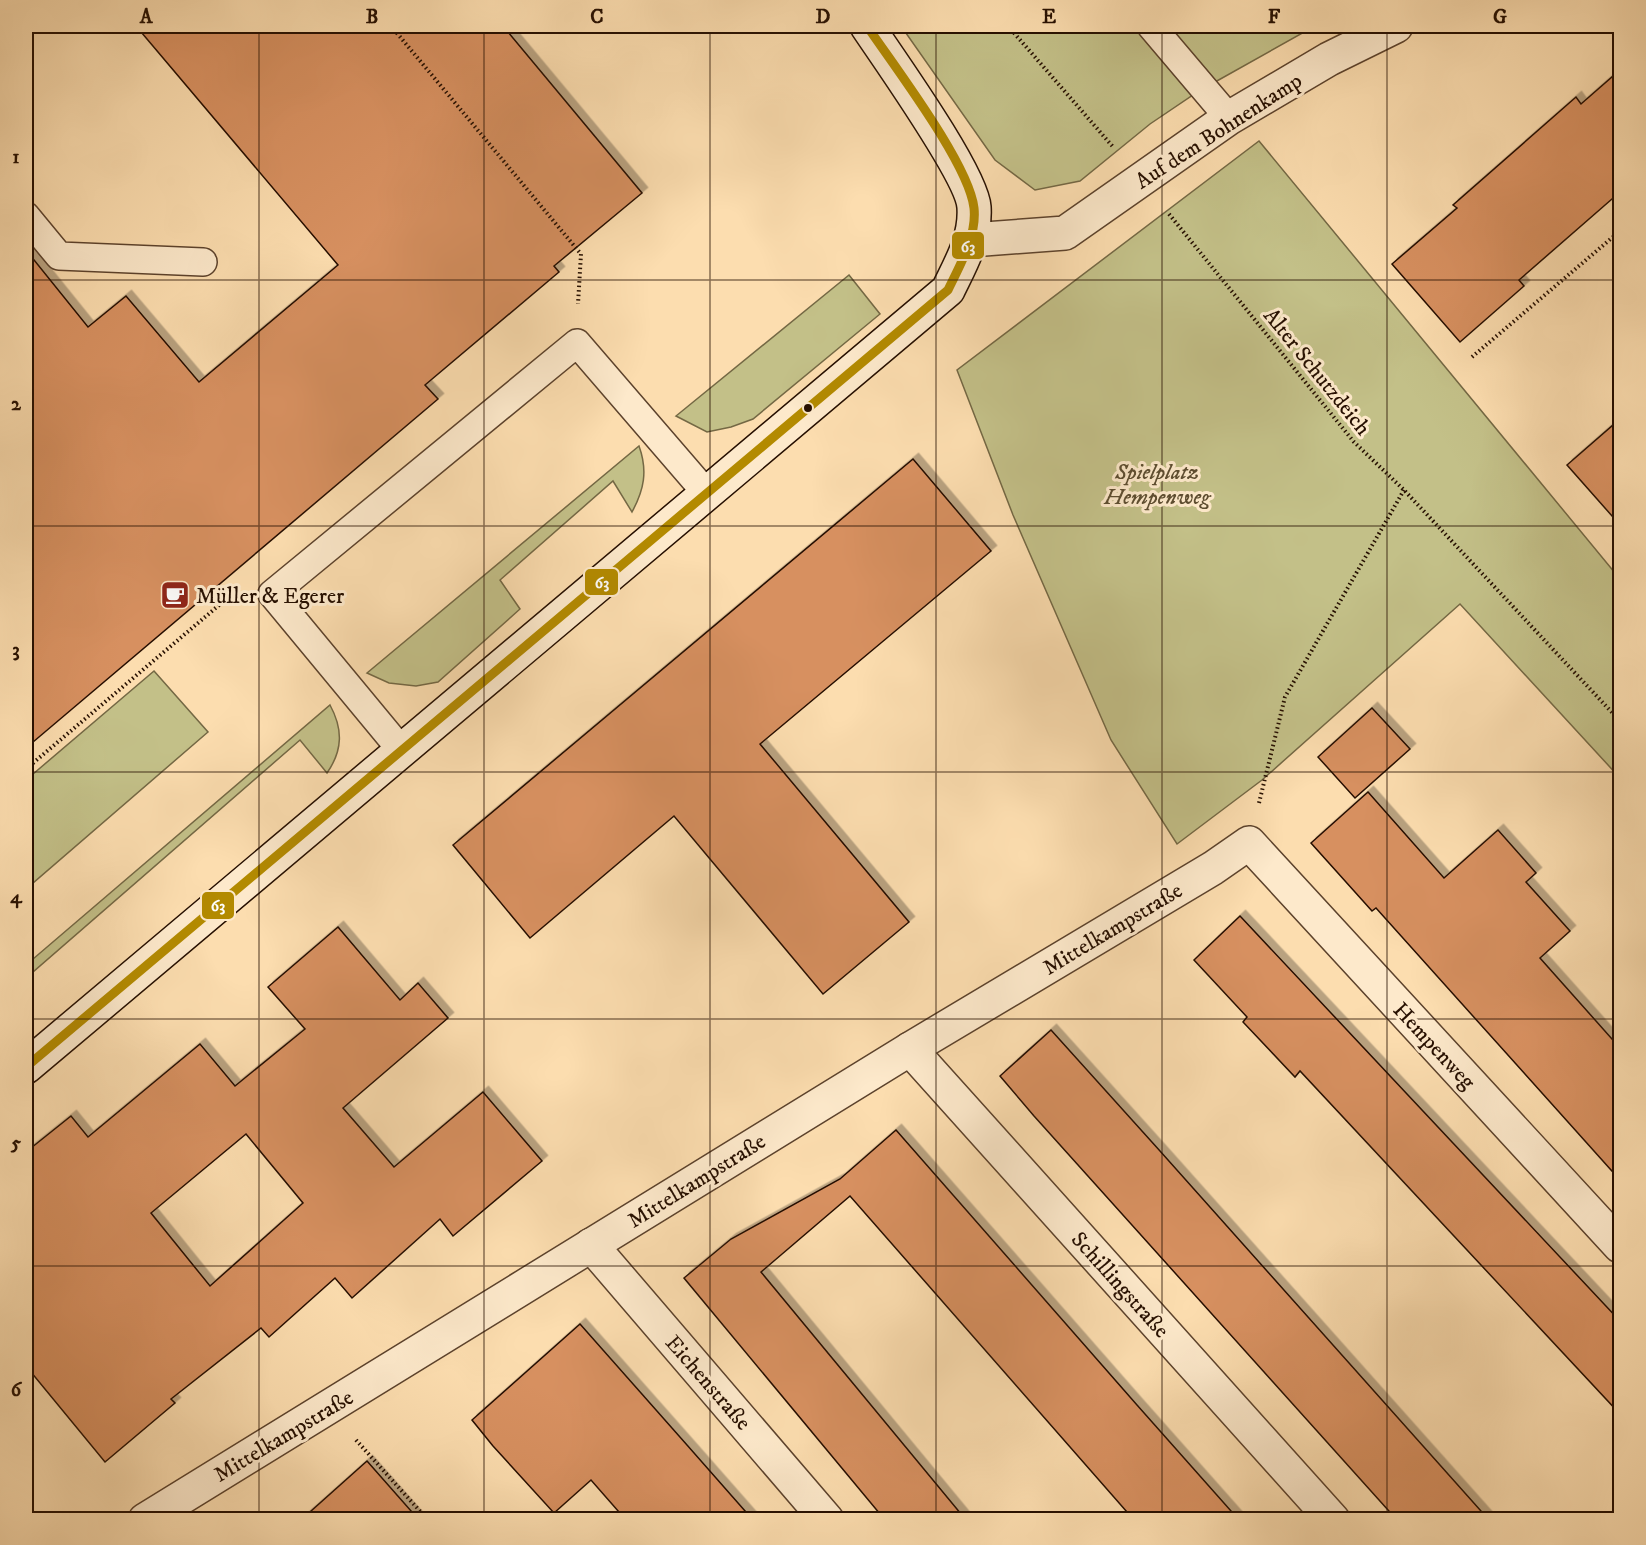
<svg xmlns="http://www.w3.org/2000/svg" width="1646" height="1545" font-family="'IM FELL DW Pica',serif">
<defs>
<filter id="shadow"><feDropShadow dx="5.5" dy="-5.5" stdDeviation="0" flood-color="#0004"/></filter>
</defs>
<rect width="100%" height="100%" fill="#fcddaf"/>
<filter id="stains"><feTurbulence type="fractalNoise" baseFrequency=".00333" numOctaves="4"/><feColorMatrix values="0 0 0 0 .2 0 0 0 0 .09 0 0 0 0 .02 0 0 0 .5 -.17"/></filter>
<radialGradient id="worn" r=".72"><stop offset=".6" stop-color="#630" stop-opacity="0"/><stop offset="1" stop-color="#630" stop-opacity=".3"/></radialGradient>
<!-- green -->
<g fill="#c3c088" stroke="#746844" stroke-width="1.5">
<path d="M 901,26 L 1315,26 L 1199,91 L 1150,124 L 1080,181 L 1035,190 L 995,160 Z"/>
<path d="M 1259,141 L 1620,579 L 1620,778 L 1460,604 L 1262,780 L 1177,844 L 1111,740 L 1013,515 L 957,370 Z"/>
<path d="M 849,275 L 880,314 L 753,419 L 731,427 L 707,432 L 676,416 Z"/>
<path d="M 639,446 C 648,471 644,490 632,512 L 613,481 L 500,580 L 520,609 L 438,682 L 416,686 L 389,683 L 367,673 Z"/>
<path d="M 154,671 L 208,732 L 26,889 L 26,780 Z"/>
<path d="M 330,705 C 343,729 343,750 327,773 L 300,740 L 26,978 L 26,965 Z"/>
</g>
<!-- building -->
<g fill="#d79061" stroke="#260f00" stroke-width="1.5" fill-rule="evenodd" filter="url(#shadow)">
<path d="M 136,26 L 503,26 L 642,193 L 554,266 L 559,272 L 425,385 L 438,399 L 26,748 L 26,250 L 88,327 L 126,296 L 199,382 L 338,265 Z"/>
<path d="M 1620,70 L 1620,192 L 1519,280 L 1524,286 L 1460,342 L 1392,264 L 1457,208 L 1453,205 L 1576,97 L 1581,104 Z"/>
<path d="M 1620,419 L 1620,525 L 1567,465 Z"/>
<path d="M 913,459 L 991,551 L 760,744 L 909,922 L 823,994 L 674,816 L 530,938 L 453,845 Z"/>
<path d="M 1372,708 L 1410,749 L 1355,798 L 1318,757 Z"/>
<path d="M 1368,792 L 1444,878 L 1498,830 L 1536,873 L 1526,882 L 1570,931 L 1540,958 L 1620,1048 L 1620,1180 L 1376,908 L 1372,911 L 1311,843 Z"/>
<path d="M 1240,916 L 1620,1321 L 1620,1414 L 1300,1071 L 1295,1077 L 1243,1022 L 1247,1017 L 1194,960 Z"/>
<path d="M 338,927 L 400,1000 L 418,983 L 448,1018 L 343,1108 L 394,1167 L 483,1092 L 542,1161 L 453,1236 L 440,1219 L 352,1298 L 335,1278 L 269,1337 L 261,1328 L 171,1399 L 175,1403 L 105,1462 L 26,1366 L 26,1152 L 71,1116 L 88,1137 L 200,1044 L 235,1086 L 305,1029 L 268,987 ZM 246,1134 L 303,1203 L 210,1286 L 151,1213 Z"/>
<path d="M 1051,1030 L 1160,1151 L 1489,1520 L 1397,1520 L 1034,1116 L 1000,1076 Z"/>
<path d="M 896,1130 L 1137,1405 L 1239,1520 L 1134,1520 L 850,1196 L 761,1272 L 966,1520 L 885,1520 L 684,1278 L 731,1239 L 840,1179 Z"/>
<path d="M 580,1324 L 687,1445 L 753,1520 L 626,1520 L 591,1480 L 554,1513 L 493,1446 L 472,1420 Z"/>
<path d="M 367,1461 L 419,1520 L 301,1520 Z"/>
</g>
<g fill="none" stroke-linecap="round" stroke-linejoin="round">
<!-- lane casing -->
<g stroke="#5c422c" stroke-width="30">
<g id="lane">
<path d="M 1151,26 L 1229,118"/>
<path d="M 26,216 L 59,256 L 203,262"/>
<path d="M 402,751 L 272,594 L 577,343 L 708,495"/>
</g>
</g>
<!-- street casing -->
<g stroke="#5c422c" stroke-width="36">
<g id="street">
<path d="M 971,240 L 1065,233 L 1229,118 L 1329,59 L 1396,26"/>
<path d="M 910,1049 L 1333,1520"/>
<path d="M 591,1245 L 827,1520"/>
<path d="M 145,1520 L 910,1049 L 1213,868 L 1249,843 L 1620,1246"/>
</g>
</g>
<!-- secondary casing -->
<g stroke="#260f00" stroke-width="36">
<path id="secondary" d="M 26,1067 L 948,290 C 961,263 976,238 974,207 C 972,175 889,59 867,26"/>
</g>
<!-- path -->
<g stroke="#260f00" stroke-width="4" stroke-dasharray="1.5 3" stroke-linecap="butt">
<path d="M 391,26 L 581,254 L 578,304"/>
<path d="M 1008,26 L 1114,148"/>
<path d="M 1169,214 L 1354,442 L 1404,490 L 1620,721"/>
<path d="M 1472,357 L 1620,231"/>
<path d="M 26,769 L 231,595"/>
<path d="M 1259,803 L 1285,697 L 1404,490"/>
<path d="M 356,1440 L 428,1520"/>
</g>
<!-- lane -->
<use href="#lane" stroke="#fde9cb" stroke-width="27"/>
<!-- street -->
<use href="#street" stroke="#fde9cb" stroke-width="33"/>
<!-- secondary -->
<use href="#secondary" stroke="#fde9cb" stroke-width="33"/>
<!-- bus-1 casing -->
<g stroke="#fde9cb" stroke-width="14">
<path id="bus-1" d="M 26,1067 L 948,290 C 960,265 977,236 974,208 C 969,164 894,66 867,26"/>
</g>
<!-- bus-1 -->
<use href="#bus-1" stroke="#b38a00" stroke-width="9"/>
</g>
<!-- grid -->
<path fill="none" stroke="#260f00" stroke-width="1.5" stroke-opacity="0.55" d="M 259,26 L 259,1520M 484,26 L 484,1520M 710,26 L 710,1520M 936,26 L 936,1520M 1162,26 L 1162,1520M 1387,26 L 1387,1520M 26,280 L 1620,280M 26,526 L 1620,526M 26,772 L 1620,772M 26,1019 L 1620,1019M 26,1266 L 1620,1266"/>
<!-- icons -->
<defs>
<g id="cafe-square" transform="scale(1.5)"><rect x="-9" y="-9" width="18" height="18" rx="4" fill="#8f2418" stroke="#fde9cb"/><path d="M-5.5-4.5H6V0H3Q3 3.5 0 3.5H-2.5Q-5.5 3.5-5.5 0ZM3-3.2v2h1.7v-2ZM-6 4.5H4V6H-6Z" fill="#fff"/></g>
</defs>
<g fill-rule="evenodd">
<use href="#cafe-square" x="175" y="595"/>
</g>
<!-- markers -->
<circle fill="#260f00" stroke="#fde9cb" stroke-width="2" cx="808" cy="408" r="5"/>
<g text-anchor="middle" stroke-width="6" stroke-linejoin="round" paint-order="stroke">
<!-- street labels -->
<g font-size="22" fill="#260f00" stroke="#fde9cb">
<text transform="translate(1218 130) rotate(-33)" y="8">Auf dem Bohnenkamp</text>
<text transform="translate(1318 371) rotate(51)" y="8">Alter Schutzdeich</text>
<text transform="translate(1112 928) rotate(-31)" y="8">Mittelkampstraße</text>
<text transform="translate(1435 1045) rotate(47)" y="8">Hempenweg</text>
<text transform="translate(696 1180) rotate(-32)" y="8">Mittelkampstraße</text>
<text transform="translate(1121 1284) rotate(48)" y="8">Schillingstraße</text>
<text transform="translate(709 1382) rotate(49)" y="8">Eichenstraße</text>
<text transform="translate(283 1435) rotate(-31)" y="8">Mittelkampstraße</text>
</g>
<!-- park labels -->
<g font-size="22" font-style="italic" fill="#5d4d30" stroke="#fde9cb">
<text x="1157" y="479">Spielplatz<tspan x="1157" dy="25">Hempenweg</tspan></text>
</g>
<!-- poi labels -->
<g font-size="22" fill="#260f00" stroke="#fde9cb" text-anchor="start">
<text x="196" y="603">Müller &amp; Egerer</text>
</g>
</g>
<g stroke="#fde9cb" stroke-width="2">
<rect x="951" y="231" width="34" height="29" rx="6" fill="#b38a00"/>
<rect x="584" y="568" width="35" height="28" rx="6" fill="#b38a00"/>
<rect x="201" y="891" width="34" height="29" rx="6" fill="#b38a00"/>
</g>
<g font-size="16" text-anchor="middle" font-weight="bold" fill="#fff">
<text x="968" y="252">63</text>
<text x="602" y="588">63</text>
<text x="218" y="911">63</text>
</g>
<!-- margin -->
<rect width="1646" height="1545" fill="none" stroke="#fcddaf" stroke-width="66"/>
<rect x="33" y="33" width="1580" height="1479" fill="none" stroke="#260f00" stroke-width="2"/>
<g font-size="20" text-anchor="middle" font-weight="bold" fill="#260f00">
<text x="146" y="23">A</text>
<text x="372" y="23">B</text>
<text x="597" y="23">C</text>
<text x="823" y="23">D</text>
<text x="1049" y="23">E</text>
<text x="1274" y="23">F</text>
<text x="1500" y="23">G</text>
<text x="16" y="163">1</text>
<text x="16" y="410">2</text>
<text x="16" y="656">3</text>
<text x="16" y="903">4</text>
<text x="16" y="1149">5</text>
<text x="16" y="1396">6</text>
</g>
<rect width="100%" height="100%" filter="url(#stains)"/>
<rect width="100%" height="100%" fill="url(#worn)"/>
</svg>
